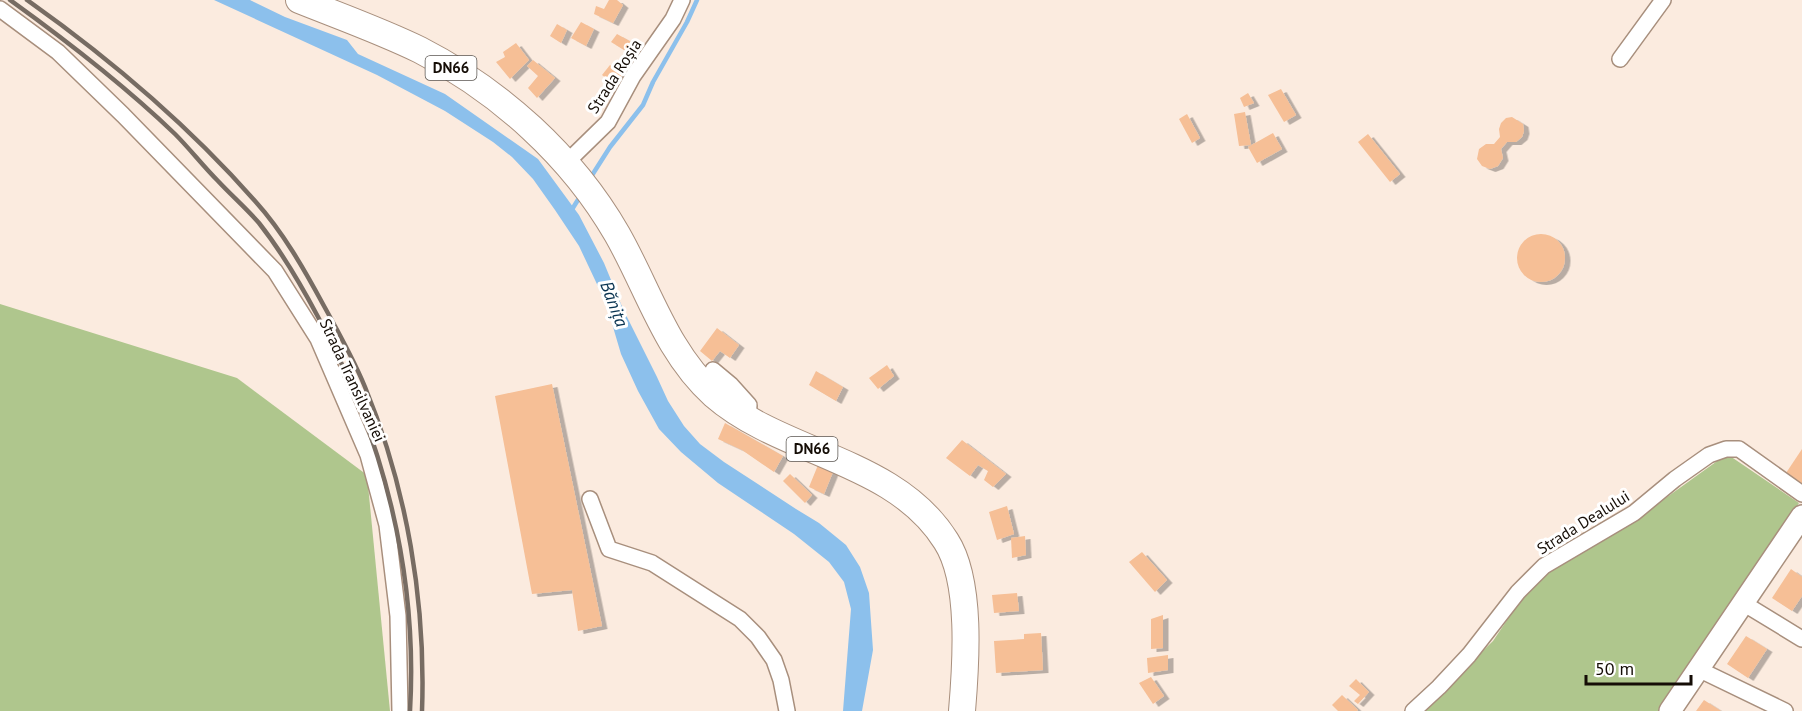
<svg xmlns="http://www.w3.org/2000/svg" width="1802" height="711" font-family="'PT Sans',sans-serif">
<defs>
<filter id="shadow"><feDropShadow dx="5.5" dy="3" stdDeviation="0" flood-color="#0004"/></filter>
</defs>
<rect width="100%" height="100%" fill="#fbebdf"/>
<!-- green -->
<g fill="#afc68d">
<path d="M 0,304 L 237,378 L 367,475 L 390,711 L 0,711 Z"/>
<path d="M 1727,454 L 1799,503 L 1660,711 L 1421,711 L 1493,641 L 1534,580 L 1649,510 Z"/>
</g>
<!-- water -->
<path fill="#8cc0ec" d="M 214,0 L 250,0 L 285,17 L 347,40 L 358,54 L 445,94 L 538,159 L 579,215 L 604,263 L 623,309 L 657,377 L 668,401 L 684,426 L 700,444 L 724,462 L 796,509 L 819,523 L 846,545 L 860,567 L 869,593 L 873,650 L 862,711 L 843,711 L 851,609 L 844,582 L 829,562 L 794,534 L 718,483 L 681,452 L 659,429 L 638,391 L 621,354 L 613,327 L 612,316 L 579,246 L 555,210 L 533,179 L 512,157 L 493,142 L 445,111 L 377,75 Z"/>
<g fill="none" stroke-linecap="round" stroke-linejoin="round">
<!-- stream -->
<g stroke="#8cc0ec" stroke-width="4.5">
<path d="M 589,180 L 610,147 L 643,105 L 653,82 L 687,22 L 697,0"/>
<path d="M 571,211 L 581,195"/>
</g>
</g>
<!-- building -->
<g fill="#f6bf96" filter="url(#shadow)">
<path d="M 609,0 L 617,0 L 623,5 L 613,23 L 594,14 L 596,6 L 604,9 Z"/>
<path d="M 581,22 L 594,29 L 586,46 L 571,38 Z"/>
<path d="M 557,24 L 567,30 L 561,43 L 550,36 Z"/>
<path d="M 617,34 L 637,45 L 632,55 L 611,42 Z"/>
<path d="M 516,43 L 529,60 L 510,79 L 496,62 L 505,57 L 503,52 Z"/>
<path d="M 533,60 L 555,78 L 537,98 L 528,88 L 538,76 L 527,66 Z"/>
<path d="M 610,65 L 622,75 L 615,85 L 602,75 Z"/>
<path d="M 1281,89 L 1296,115 L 1284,122 L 1268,95 Z"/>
<path d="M 1248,93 L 1254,103 L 1244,107 L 1240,98 Z"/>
<path d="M 1245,112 L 1251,145 L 1239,146 L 1234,114 Z"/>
<path d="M 1187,114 L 1200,138 L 1192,143 L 1179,119 Z"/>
<path d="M 1512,117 L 1523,124 L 1524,131 L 1522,137 L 1516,142 L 1507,142 L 1501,149 L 1503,158 L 1498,166 L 1490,169 L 1482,166 L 1477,159 L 1479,149 L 1486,144 L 1494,144 L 1500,137 L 1499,129 L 1501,123 L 1506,118 Z"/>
<path d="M 1273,133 L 1282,149 L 1257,163 L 1248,147 Z"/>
<path d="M 1368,134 L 1400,174 L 1390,182 L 1358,142 Z"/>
<circle cx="1541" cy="258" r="24"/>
<path d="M 717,328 L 739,345 L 730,358 L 720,351 L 712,361 L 700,351 Z"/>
<path d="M 887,365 L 894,376 L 878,389 L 869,378 Z"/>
<path d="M 816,371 L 843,387 L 836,401 L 809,385 Z"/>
<path d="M 552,384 L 602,626 L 578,631 L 572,590 L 532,594 L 495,396 Z"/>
<path d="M 725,423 L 783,456 L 774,472 L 742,450 L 718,439 Z"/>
<path d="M 962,440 L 1006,474 L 993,487 L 984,480 L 988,471 L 978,465 L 970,476 L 946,458 Z"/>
<path d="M 1802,449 L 1802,492 L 1782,479 Z"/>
<path d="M 818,465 L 833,472 L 824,494 L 809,487 Z"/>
<path d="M 790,474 L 812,495 L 805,503 L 783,481 Z"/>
<path d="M 1007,506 L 1014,534 L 997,540 L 989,512 Z"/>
<path d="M 1025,536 L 1026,555 L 1012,558 L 1011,538 Z"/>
<path d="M 1142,552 L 1167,580 L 1155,592 L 1129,562 Z"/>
<path d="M 1791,569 L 1802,577 L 1802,596 L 1792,611 L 1772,598 Z"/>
<path d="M 1017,593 L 1019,611 L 994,613 L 992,595 Z"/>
<path d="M 1163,615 L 1163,648 L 1151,649 L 1151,619 Z"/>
<path d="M 1041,633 L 1043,670 L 996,673 L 994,641 L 1024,639 L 1024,634 Z"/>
<path d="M 1746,636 L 1767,649 L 1748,678 L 1727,664 Z"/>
<path d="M 1168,655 L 1168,670 L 1148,673 L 1147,658 Z"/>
<path d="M 1151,677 L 1164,696 L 1153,704 L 1139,683 Z"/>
<path d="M 1356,679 L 1369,692 L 1358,704 L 1354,701 L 1360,695 L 1349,686 Z"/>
<path d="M 1342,695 L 1358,710 L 1357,711 L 1338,711 L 1332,705 Z"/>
<path d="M 1704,700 L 1721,711 L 1696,711 Z"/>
</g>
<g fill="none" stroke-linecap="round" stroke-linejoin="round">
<!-- minor casing -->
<g stroke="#a88f7d" stroke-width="18">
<g id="minor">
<path d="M 0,9 L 58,52 L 123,115 L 275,271 L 318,339 L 368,455 L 387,525 L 398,616 L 400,711"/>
<path d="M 1620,59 L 1663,0"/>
<path d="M 565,164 L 608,122 L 633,76 L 673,19 L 682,0"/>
<path d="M 713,370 L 731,385 L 749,405 L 748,419"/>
<path d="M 590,499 L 609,549 L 652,563 L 740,619 L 758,637 L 774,660 L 781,680 L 787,711"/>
<path d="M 1743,603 L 1802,639"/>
<path d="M 1698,669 L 1785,711"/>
<path d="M 1413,711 L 1439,687 L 1469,655 L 1518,592 L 1544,566 L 1634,513 L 1675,479 L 1709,455 L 1726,449 L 1739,449 L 1802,494"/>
</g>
</g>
<!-- secondary casing -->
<g stroke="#a88f7d" stroke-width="24">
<path id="secondary" d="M 1670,711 L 1802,516"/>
</g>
<!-- trunk casing -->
<g stroke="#a88f7d" stroke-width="28">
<path id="trunk" d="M 299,0 C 339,16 381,31 420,50 C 500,91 572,156 617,234 C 648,288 666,352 714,395 C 783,455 895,459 946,541 C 972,581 966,664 962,711"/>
</g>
<!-- minor -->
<use href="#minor" stroke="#fff" stroke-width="15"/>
<!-- secondary -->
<use href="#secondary" stroke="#fff" stroke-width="21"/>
<!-- trunk -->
<use href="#trunk" stroke="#fff" stroke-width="26"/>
<!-- rail -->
<g stroke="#776c63" stroke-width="4.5">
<path d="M 10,0 C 67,41 124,85 175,134 C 190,149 203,166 218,181 C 231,195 246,208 259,223 C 281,251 300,283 317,315 C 383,435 418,573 410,711"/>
<path d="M 27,0 C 109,58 188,125 255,201 C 283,232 304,269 324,306 C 339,333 354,360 365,387 C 407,489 426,602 422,711"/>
</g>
</g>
<g text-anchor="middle" stroke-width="6" stroke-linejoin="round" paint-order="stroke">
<!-- shield labels -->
<g fill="#fff" stroke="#5b5651" stroke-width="1.5">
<rect x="425.5" y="56" width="51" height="24" rx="4.5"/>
<rect x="786.5" y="437" width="51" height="24" rx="4.5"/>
</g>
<g font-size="15" font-weight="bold" fill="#150d06">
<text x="451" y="73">DN66</text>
<text x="812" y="454">DN66</text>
</g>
<!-- street labels -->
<g font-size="16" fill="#150d06" stroke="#fff">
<text transform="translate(614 76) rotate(-57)" y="6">Strada Roșia</text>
<text transform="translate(353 380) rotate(65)" y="6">Strada Transilvaniei</text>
<text transform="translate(1583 522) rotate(-32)" y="6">Strada Dealului</text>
</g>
<!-- water labels -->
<g font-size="18" font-style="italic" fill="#093350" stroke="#fff">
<text transform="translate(614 304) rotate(69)" y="6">Bănița</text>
</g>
</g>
<!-- scale -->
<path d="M1586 675v9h105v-9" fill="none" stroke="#150d06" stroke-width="3"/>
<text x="1595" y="675" font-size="18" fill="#150d06" stroke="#ffffff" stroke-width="4.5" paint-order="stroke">50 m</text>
</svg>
